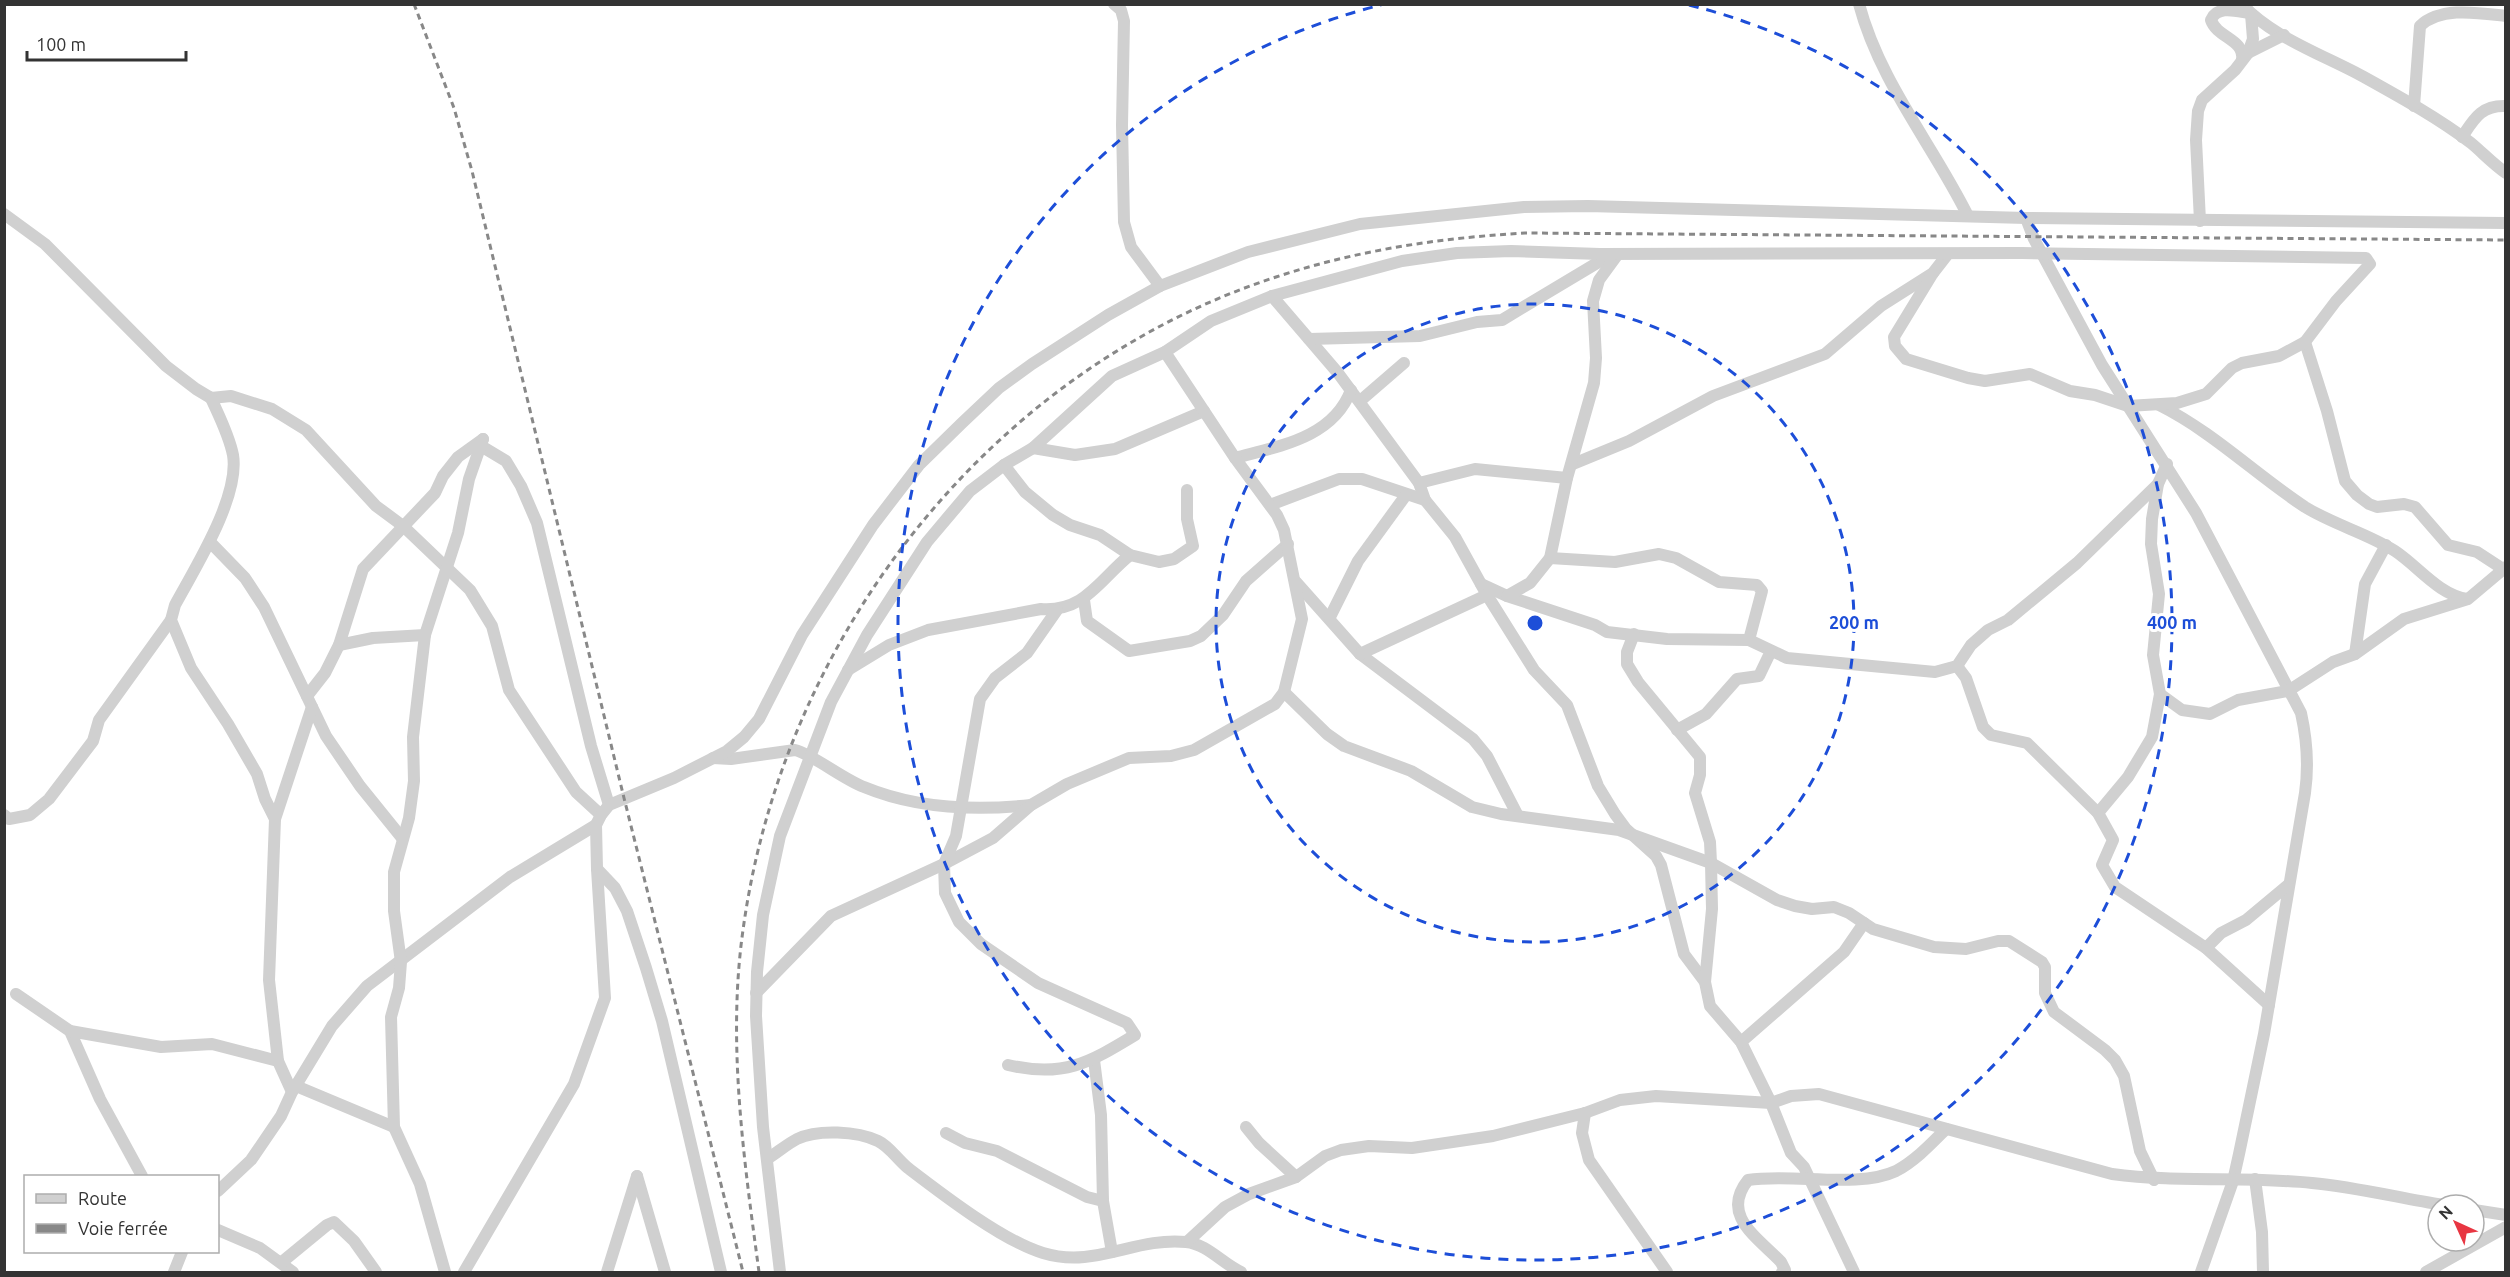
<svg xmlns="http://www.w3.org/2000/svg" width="2510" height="1277" font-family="Ubuntu,sans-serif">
<rect width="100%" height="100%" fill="#fff"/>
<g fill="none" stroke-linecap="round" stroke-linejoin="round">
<!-- minor -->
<g stroke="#d0d0d0" stroke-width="12">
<path d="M 1114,4 L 1121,10 L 1124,21 L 1122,125 L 1124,222 L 1131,247 L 1160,286"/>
<path d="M 1859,4 C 1880,83 1933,145 1968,216"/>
<path d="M 2242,4 C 2271,37 2326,56 2364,77 C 2400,97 2438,118 2471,143 C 2483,153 2493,164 2506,173"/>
<path d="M 2248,53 L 2284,35"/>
<path d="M 2242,60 C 2245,39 2217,38 2211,20 C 2217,5 2236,11 2249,13"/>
<path d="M 2414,106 L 2420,26 C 2441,6 2479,13 2506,16"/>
<path d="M 2462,137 C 2474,119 2481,105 2506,106"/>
<path d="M 4,214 L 45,244 L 166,366 L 196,389 L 211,398 L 231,396 L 272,409 L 306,430 L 376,506 L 403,526 L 470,590 L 492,626 L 509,690 L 576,792 L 601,815"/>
<path d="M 2026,218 L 2034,239 L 2102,365 L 2196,513 L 2301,713 C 2307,740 2309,765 2305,793 L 2264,1034 L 2239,1154 L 2233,1181 L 2201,1272"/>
<path d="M 2200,221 L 2196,140 L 2198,111 L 2202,100 L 2235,70 L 2248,53 L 2253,39 L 2251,14"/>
<path d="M 1272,296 L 1338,373 L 1419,483 L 1425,500 L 1455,537 L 1487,595 L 1534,670 L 1567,705 L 1598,786 L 1615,814 L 1626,829 L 1656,856 L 1661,865 L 1684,954 L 1705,982 L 1710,1006 L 1741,1042 L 1771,1103 L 1791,1153 L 1804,1167 L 1854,1272"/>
<path d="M 1309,339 L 1420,336 L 1477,322 L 1502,320 L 1612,254"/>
<path d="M 2305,342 L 2327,411 L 2345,481 L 2357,495 L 2369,504 L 2377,507 L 2404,504 L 2415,507 L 2448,545 L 2477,552 L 2503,569"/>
<path d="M 211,398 C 219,416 229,435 233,455 C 240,497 195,568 175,605 L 171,620 L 191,668 L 228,724 L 257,774 L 265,799 L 275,819"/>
<path d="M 1360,401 L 1404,363"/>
<path d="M 2159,405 C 2213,432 2255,474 2305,507 C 2334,525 2367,533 2395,551 C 2419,567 2438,594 2467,599"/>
<path d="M 481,446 L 506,461 L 521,486 L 537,523 L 591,746 L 609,805"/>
<path d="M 1033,448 L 1075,455 L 1115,449 L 1204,411"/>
<path d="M 1235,458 C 1279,446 1333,438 1351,390"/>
<path d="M 1573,464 L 1629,441 L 1713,396 L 1825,354 L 1881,306 L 1933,273 L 1947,255"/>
<path d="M 1004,465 L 1025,492 L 1053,515 L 1070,525 L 1100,535 L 1130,555 L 1159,562 L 1174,559 L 1193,546 L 1187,519 L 1187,490"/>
<path d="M 1419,483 L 1475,469 L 1567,478"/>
<path d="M 1270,505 L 1339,479 L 1362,479 L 1425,500"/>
<path d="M 210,542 L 245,578 L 264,607 L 326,736 L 360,786 L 402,838"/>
<path d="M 1550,558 L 1615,562 L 1659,554 L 1676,558 L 1719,582 L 1757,585 L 1762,591 L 1749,640"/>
<path d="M 1296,582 L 1360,654 L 1473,739 L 1487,756 L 1518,816"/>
<path d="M 1481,584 L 1507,596 L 1595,625 L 1607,632 L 1667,639 L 1749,640 L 1787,658 L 1935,672 L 1957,666 L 1971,645 L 1988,630 L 2008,620 L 2077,563 L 2158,484"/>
<path d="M 1507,596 L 1530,583 L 1550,558 L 1567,478 L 1594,383 L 1596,358 L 1593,301 L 1599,280 L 1618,254"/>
<path d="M 1084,600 L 1087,621 L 1129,651 L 1190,641 L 1201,636 L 1223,615 L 1246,581 L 1288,544"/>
<path d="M 1330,617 L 1358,561 L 1406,495"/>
<path d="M 1634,634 L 1627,652 L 1627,664 L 1638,682 L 1700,757 L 1700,775 L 1695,793 L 1710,842 L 1711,863 L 1712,909 L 1705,982"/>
<path d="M 339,645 L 373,638 L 425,635"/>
<path d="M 1360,654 L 1487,595"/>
<path d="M 2355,654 L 2365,584 L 2386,545"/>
<path d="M 1957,666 L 1966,678 L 1983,727 L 1991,735 L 2027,743 L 2098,813 L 2113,840 L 2102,865 L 2115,887 L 2206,948 L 2269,1005"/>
<path d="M 848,670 L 889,645 L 928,630 L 1041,609 C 1085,612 1099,580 1130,555"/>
<path d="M 1284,692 L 1327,734 L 1344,746 L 1411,771 L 1472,807 L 1501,814 L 1619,830 L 1711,863 L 1777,900 L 1795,906 L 1812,909 L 1834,907 L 1849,913 L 1873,929 L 1934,947 L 1966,949 L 1998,941 L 2009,941 L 2042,962 L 2045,967 L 2045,993 L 2054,1012 L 2105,1050 L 2115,1060 L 2124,1076 L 2140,1151 L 2154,1180"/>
<path d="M 2160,694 L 2182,710 L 2210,714 L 2238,700 L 2288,691 L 2333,662 L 2355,654 L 2404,619 L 2468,599 L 2506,567"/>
<path d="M 307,696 L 325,673 L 339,645 L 363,569 L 435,493 L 443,476 L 458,457 L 483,439"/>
<path d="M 1677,730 L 1706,714 L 1737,679 L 1759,676 L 1771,651"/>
<path d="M 713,758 L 731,759 L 795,750 C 812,754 843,779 864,787 C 917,809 975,811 1031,805"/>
<path d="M 2098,813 L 2128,777 L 2152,737 L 2160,694 L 2153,655 L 2159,594 L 2151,544 L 2152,519 L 2158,484 L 2167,464"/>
<path d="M 4,815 L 9,819 L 30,815 L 49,799 L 93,741 L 99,720 L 171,620"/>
<path d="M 597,869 L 615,888 L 627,911 L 646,968 L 662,1021 L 721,1272"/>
<path d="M 2206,948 L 2221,933 L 2246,920 L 2288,885"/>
<path d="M 756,993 L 831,916 L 944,864 L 993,838 L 1031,805 L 1067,784 L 1129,758 L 1171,756 L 1194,750 L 1275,704 L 1284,692 L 1302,619 L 1284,530 L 1277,515 L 1235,458 L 1165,352"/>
<path d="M 16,994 L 70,1031 L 100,1099 L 142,1176"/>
<path d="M 70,1031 L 161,1047 L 212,1044 L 278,1061"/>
<path d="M 1741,1042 L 1844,952 L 1864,923"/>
<path d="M 1094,1060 L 1101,1115 L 1103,1201 L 1112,1252"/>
<path d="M 1008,1065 C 1063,1078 1089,1063 1135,1035 L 1127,1023 L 1038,983 L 981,944 L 959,922 L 945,893 L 944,864 L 956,836 L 980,699 L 995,678 L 1027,653 L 1057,610"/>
<path d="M 296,1086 L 394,1127"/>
<path d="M 292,1092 L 278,1061 L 269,980 L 275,819 L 312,707"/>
<path d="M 1585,1113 L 1582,1133 L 1589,1160 L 1667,1272"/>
<path d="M 1246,1127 L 1259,1143 L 1296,1177"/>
<path d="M 946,1133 L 965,1143 L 997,1151 L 1087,1197 L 1103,1201"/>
<path d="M 767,1159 C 777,1153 787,1144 797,1139 C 818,1129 857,1131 878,1141 C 889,1146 898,1160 908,1168 C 942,1194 1003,1241 1043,1253 C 1095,1269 1134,1237 1186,1242 C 1207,1244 1223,1264 1241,1272"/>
<path d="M 637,1176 L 665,1272"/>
<path d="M 2255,1179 L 2262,1232 L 2263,1272"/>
<path d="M 218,1191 L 251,1160 L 281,1116 L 292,1092 L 332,1026 L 367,986 L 510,877 L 596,825"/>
<path d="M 2474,1210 L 2506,1215"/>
<path d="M 218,1230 L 260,1248 L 293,1272"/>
<path d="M 1187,1242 L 1225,1207 L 1249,1194 L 1296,1177 L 1325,1156 L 1341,1150 L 1369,1146 L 1412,1148 L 1493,1136 L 1585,1113 L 1620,1100 L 1656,1096 L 1771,1103 L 1791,1096 L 1819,1094 L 2112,1174 C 2179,1183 2245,1176 2312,1183 C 2356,1187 2399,1198 2443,1205"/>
<path d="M 282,1262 L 327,1225 L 334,1222 L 354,1241 L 376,1272"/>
<path d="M 174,1272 L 182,1252"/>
<path d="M 445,1272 L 420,1184 L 394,1127 L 391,1017 L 399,988 L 401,962 L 394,911 L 394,872 L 409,818 L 414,781 L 413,737 L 425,635 L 458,533 L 469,479 L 483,439"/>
<path d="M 464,1272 L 574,1084 L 605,998 L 597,869 L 596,825 L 601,815 L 609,805 L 674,778 L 727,751 L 744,737 L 759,719 L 802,635 L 873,525 L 919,465 L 962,423 L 999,388 L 1032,364 L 1108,315 L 1160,286 L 1248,252 L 1360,224 L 1524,207 L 1588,206 L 2026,218 L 2506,223"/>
<path d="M 607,1272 L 637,1176"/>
<path d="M 780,1272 L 763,1127 L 756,1016 L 757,972 L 763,915 L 780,836 L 831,702 L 867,635 L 927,542 L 970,491 L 1004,465 L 1033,448 L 1112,376 L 1165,352 L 1211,321 L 1272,296 L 1402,261 L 1457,253 L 1511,251 L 1600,254 L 2022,253 L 2366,258 L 2370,264 L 2336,301 L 2305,342 L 2279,356 L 2242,363 L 2232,368 L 2206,394 L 2177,403 L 2128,406 L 2095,395 L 2070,391 L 2030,374 L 1985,381 L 1968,378 L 1906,359 L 1895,346 L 1894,337 L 1933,273"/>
<path d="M 1782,1272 L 1785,1270 L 1781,1262 C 1757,1237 1720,1215 1748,1180 C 1792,1173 1858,1189 1896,1171 C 1915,1161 1931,1144 1946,1129"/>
<path d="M 2426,1272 L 2506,1227"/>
</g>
<!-- rail -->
<g stroke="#888" stroke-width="3" stroke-dasharray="6 4.5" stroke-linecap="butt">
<path d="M 414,4 L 454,108 L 472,171 L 624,798 L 743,1272"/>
<path d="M 759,1272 C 744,1160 727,1043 743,930 C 783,636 990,370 1276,277 C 1358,250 1439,238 1525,233 L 2506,240"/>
</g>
</g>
<!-- distance rings -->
<g fill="none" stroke="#1d4ed8" stroke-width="3" stroke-dasharray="10 8">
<circle cx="1535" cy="623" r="319"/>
<path d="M1689 5A637 637 0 1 1 1381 5"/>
</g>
<circle cx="1535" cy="623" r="9" fill="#1d4ed8" stroke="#fff" stroke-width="3"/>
<g font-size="18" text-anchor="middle" font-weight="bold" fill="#1d4ed8" stroke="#fff" stroke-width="6" stroke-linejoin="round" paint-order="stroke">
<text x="1854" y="629">200 m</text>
<text x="2172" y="629">400 m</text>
</g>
<!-- border -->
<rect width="2510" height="1277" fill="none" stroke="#333333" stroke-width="12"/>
<!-- legend -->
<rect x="24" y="1175" width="195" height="78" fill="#ffffff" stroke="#adadad" stroke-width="1.5"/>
<rect x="36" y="1194" width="30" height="9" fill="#d0d0d0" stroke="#adadad" stroke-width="1.5"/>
<text x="78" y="1205" font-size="18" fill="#333333">Route</text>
<rect x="36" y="1224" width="30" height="9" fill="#888888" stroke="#adadad" stroke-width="1.5"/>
<text x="78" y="1235" font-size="18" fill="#333333">Voie ferrée</text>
<!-- north arrow -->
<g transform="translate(2456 1223) rotate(315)"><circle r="28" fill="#ffffff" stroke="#adadad" stroke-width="1.5"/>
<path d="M0-4.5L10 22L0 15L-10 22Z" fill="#e83642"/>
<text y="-9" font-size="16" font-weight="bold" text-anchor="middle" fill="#333333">N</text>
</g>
<!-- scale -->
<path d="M27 51v9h159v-9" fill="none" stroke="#333333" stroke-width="3"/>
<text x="36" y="51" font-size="18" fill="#333333" stroke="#ffffff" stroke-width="4.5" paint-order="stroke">100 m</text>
</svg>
